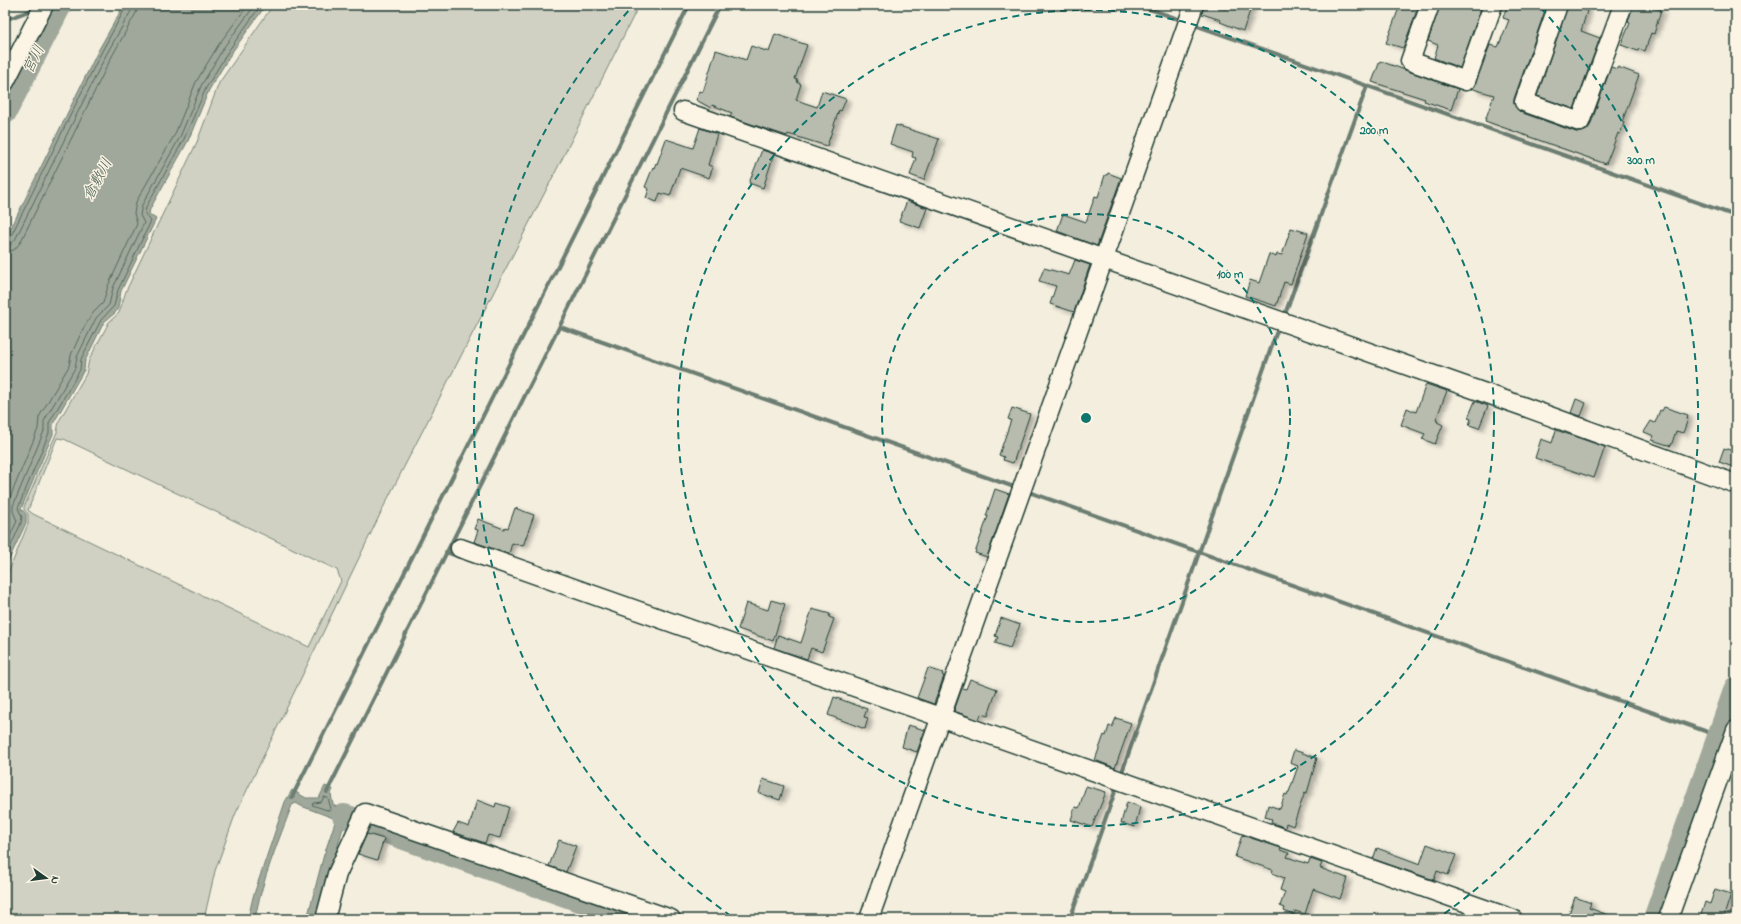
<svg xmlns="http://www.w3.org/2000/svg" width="1741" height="924" font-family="'Indie Flower','Klee One',sans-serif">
<defs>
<filter id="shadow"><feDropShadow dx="4.5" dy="2.5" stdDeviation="2" flood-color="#0004"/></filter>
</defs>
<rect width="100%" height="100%" fill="#f3eede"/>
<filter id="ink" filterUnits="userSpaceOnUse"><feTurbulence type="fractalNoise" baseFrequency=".025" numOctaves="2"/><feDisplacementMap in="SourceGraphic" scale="8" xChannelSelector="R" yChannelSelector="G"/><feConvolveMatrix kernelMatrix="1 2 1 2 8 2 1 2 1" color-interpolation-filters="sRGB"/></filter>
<g filter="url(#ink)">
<!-- green -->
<path fill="#d0d1c2" stroke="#78877b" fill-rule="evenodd" d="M 273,5 L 639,5 L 560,163 L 384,506 L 235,815 L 215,871 L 204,919 L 5,919 L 5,581 L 28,524 L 28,514 L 24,510 L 24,507 L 57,432 L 59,421 L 86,374 L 89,360 L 109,322 L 119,313 L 126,291 L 197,142 L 219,83 ZM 57,438 L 64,439 L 337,570 L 341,581 L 309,647 L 33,514 L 28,510 Z"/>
<!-- water -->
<g fill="#a0a89b" stroke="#6c7d72">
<path d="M 124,5 L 266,5 L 232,52 L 209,90 L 188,141 L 150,209 L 149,214 L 156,219 L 121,291 L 118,308 L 115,313 L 104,322 L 85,361 L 84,370 L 53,424 L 53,434 L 21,509 L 26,514 L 26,523 L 5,568 L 5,240 L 98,51 Z"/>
<path d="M 325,786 L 333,789 L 331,794 L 333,805 L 351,814 L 342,831 L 317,919 L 307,919 L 323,858 L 336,819 L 301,806 L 296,803 L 292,805 C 278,842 262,880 255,919 L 248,919 L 253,897 L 285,802 L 292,790 L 306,798 L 319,798 Z"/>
</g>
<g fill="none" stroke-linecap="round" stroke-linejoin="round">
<!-- shore -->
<g stroke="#53685d" stroke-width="1">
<path d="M 5,241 L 10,238 L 101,53 L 127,5"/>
<path d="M 5,246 L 10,245 L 15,240 L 106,55 L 131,11 L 132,5"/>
<path d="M 5,252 L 14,250 L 20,243 L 111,58 L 136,13 L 138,5"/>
<path d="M 5,533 L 10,521 L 7,513 L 7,505 L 38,429 L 39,417 L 69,366 L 71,355 L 83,329 L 93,313 L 103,303 L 108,286 L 137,224 L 134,213 L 136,202 L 175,134 L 196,82 L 219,44 L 248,5"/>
<path d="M 5,547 L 17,521 L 13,511 L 13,506 L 44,431 L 44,421 L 75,368 L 77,357 L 96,318 L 109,305 L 113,288 L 144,223 L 140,215 L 142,205 L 180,137 L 201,86 L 224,47 L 255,5"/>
<path d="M 5,559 L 21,523 L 22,517 L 18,508 L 49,433 L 49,423 L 80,370 L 81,359 L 101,320 L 114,306 L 118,290 L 151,221 L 145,214 L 146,207 L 184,139 L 206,88 L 229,50 L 261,5"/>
<path d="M 324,797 L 328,798 L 331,809 L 330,811 L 312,805 L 313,803 L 321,802 Z"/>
</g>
<!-- stream -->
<g stroke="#6c7d72" stroke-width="4">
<path d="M 1138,5 L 1181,20"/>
<path d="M 5,20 L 37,8"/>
<path d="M 1192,24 L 1736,216"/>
<path d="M 1284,317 L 1367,86"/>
<path d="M 560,327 L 1017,488"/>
<path d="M 1026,491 L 1719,736"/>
<path d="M 446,552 L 460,557"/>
<path d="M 1121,775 L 1278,328"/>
<path d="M 327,792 L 720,5"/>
<path d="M 292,797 L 689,5"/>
<path d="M 1070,919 L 1117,786"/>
</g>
<!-- river -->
<g stroke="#a0a89b" stroke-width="24">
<path d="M 5,112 L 60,5"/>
<path d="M 344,816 L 366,823 L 373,827 L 633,919"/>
<path d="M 1655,919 L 1736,688"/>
</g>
</g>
<!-- building -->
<g fill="#b8bcae" stroke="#1f3d34" filter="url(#shadow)">
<path d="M 1204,5 L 1214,5 L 1225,9 L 1226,5 L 1252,5 L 1243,31 L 1220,22 L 1221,20 L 1202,14 Z"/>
<path d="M 1400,5 L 1419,5 L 1403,48 L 1386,43 Z"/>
<path d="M 1440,5 L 1482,6 L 1460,68 L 1434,58 L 1438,45 L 1428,41 Z"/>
<path d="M 1507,5 L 1547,5 L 1514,99 L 1514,104 L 1520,112 L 1576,132 L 1582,132 L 1587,130 L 1590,126 L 1611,67 L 1617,69 L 1618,67 L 1639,75 L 1622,122 L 1624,123 L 1620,134 L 1618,133 L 1606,164 L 1485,121 L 1494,95 L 1473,89 L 1490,45 L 1498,47 L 1509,20 L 1503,18 Z"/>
<path d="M 1568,5 L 1586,5 L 1584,10 L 1587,11 L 1581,31 L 1600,38 L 1574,109 L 1537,96 Z"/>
<path d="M 1633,5 L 1648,5 L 1661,10 L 1654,34 L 1651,33 L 1645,51 L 1639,49 L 1638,51 L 1621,45 L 1630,23 L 1628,22 Z"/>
<path d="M 775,34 L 807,45 L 795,79 L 798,80 L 797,82 L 801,84 L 796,100 L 817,107 L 822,91 L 846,99 L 841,111 L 839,110 L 827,146 L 788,134 L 787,136 L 730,117 L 732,113 L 712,105 L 711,108 L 696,100 L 700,91 L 703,92 L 716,50 L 746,60 L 751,46 L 769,52 Z"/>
<path d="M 1380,61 L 1458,89 L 1451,110 L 1424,101 L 1425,99 L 1372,82 Z"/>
<path d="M 896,125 L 939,139 L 924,180 L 910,175 L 916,158 L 912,157 L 913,152 L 890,144 Z"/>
<path d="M 700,128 L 717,134 L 708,165 L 713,167 L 709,178 L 680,168 L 670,196 L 660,193 L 657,202 L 646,198 L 649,189 L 645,187 L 653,167 L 654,168 L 656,163 L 657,164 L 666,139 L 693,148 Z"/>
<path d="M 762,150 L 774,154 L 763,188 L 749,183 Z"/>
<path d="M 1108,173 L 1121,178 L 1097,246 L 1057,231 L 1063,214 L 1086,222 L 1095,196 L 1098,197 L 1105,175 L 1107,175 Z"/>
<path d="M 907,201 L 927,208 L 920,228 L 899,221 Z"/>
<path d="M 1291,228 L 1308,233 L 1291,284 L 1284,282 L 1276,306 L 1245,296 L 1250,280 L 1259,283 L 1269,254 L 1276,257 L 1277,254 L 1282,255 Z"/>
<path d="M 1075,260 L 1090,265 L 1074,312 L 1050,304 L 1056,286 L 1039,281 L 1044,268 L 1069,275 Z"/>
<path d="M 1426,384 L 1447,391 L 1436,419 L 1438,420 L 1437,422 L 1443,425 L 1435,444 L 1422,439 L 1425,434 L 1401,425 L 1407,408 L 1416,412 Z"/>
<path d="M 1576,399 L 1586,403 L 1581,416 L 1571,413 Z"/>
<path d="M 1475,401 L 1488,406 L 1479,428 L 1469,425 L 1471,419 L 1468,418 Z"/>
<path d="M 1664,407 L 1688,415 L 1687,418 L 1688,419 L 1683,433 L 1676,431 L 1671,446 L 1652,440 L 1654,436 L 1644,432 L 1651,421 L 1655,423 L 1660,410 L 1662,411 Z"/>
<path d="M 1012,408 L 1030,414 L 1013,463 L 1003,460 L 1004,457 L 999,455 L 1011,420 L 1008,419 Z"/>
<path d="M 1556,430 L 1605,447 L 1594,478 L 1535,458 L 1541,439 L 1552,443 Z"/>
<path d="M 1724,448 L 1736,452 L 1736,468 L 1719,462 Z"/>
<path d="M 995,489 L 1009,494 L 987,557 L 975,553 L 988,516 L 986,516 Z"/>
<path d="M 515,508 L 534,515 L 523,546 L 512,543 L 509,554 L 474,542 L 478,530 L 474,529 L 478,519 L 504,529 L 505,527 L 508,528 Z"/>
<path d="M 771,600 L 785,604 L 773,641 L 738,629 L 746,603 L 768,610 Z"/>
<path d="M 812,609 L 830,614 L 829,617 L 834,619 L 822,652 L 811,648 L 807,659 L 774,648 L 778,635 L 801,643 Z"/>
<path d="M 1001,618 L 1020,625 L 1010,648 L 995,643 L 998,637 L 995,636 Z"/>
<path d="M 928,668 L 943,673 L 942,675 L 944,676 L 934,704 L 917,698 Z"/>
<path d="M 970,679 L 997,689 L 988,716 L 981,714 L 979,720 L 954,711 L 962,688 L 966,689 Z"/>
<path d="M 834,697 L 867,709 L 864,717 L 868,718 L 865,729 L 828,715 Z"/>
<path d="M 1116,718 L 1131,723 L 1115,768 L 1095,760 L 1104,735 L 1106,736 L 1109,726 L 1112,727 Z"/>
<path d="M 908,725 L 925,730 L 917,752 L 902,747 Z"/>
<path d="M 1294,750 L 1317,758 L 1307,793 L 1305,792 L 1293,826 L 1286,823 L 1285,828 L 1271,822 L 1272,819 L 1265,817 L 1268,805 L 1280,809 L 1285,794 L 1287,795 L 1288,792 L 1289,792 L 1298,766 L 1290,763 Z"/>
<path d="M 763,779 L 784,786 L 780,800 L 759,793 Z"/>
<path d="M 1086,786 L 1106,792 L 1092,827 L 1071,820 L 1075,807 L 1079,808 Z"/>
<path d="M 477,800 L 495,807 L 496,803 L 509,807 L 500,838 L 488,835 L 485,843 L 453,832 L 458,823 L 469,827 Z"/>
<path d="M 1127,802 L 1140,807 L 1135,827 L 1121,823 Z"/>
<path d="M 367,834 L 384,839 L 377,860 L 358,854 Z"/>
<path d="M 1242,835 L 1281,848 L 1280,850 L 1289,853 L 1287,857 L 1308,864 L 1310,859 L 1322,863 L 1320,868 L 1347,878 L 1340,899 L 1313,889 L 1305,914 L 1295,911 L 1294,915 L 1284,911 L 1285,908 L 1280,906 L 1285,892 L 1280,890 L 1284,878 L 1272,873 L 1273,870 L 1235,857 Z"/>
<path d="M 559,840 L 576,846 L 566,872 L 549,866 Z"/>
<path d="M 1427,844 L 1456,855 L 1448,875 L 1437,871 L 1434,880 L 1373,859 L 1377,848 L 1420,864 Z"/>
<path d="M 1715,889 L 1731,894 L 1723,919 L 1712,919 L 1701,915 L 1705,902 L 1710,904 Z"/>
<path d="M 1575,897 L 1591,903 L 1589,908 L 1614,917 L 1614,919 L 1567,919 Z"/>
</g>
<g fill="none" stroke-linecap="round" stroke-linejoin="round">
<!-- minor casing -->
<g stroke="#1f3d34" stroke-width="21">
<g id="minor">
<path d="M 1430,5 L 1410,61 L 1466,81 L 1493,5"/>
<path d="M 1558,5 L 1524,102 L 1580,122 L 1623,5"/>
<path d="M 5,82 L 44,5"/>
<path d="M 683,111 L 1522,406 L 1736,484"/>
<path d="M 460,548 L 1513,919"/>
<path d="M 325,919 L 337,874 L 365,813 L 671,919"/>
<path d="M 869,919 L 1194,5"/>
<path d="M 1668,919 L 1736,730"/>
</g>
</g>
<!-- minor -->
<use href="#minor" stroke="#fcf5e5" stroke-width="18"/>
</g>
</g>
<!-- distance rings -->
<g fill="none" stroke="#0f766e" stroke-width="2" stroke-dasharray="7 5">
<circle cx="1086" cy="418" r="204"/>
<circle cx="1086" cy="418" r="408"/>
<path d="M731 916A612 612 0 0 1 631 8M1541 8A612 612 0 0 1 1441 916"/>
</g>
<g text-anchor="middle" stroke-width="3" stroke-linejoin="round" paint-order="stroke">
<!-- water labels -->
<g font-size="15" font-style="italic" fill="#465d53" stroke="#fcf5e5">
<text transform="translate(33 59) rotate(-63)" y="5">宮川</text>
<text transform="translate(97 179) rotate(-62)" y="5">倉敷川</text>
</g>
</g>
<circle cx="1086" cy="418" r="6" fill="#0f766e" stroke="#fcf5e5" stroke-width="2"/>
<g font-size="12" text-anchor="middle" font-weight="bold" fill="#0f766e" stroke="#fcf5e5" stroke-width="3" stroke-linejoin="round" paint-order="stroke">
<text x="1374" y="134">200 m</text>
<text x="1641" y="164">300 m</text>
<text x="1230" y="278">100 m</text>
</g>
<!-- margin -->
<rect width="1741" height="924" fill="none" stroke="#fcf5e5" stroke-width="20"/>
<rect x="10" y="10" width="1721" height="904" fill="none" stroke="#1f3d34" stroke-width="1.5" filter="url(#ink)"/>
<!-- north arrow -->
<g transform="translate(46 878) rotate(104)" stroke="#fcf5e5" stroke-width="3" paint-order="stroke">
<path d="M0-3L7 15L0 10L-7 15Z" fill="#1f3d34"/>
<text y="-6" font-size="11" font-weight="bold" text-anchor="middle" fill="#1f3d34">N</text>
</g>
</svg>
